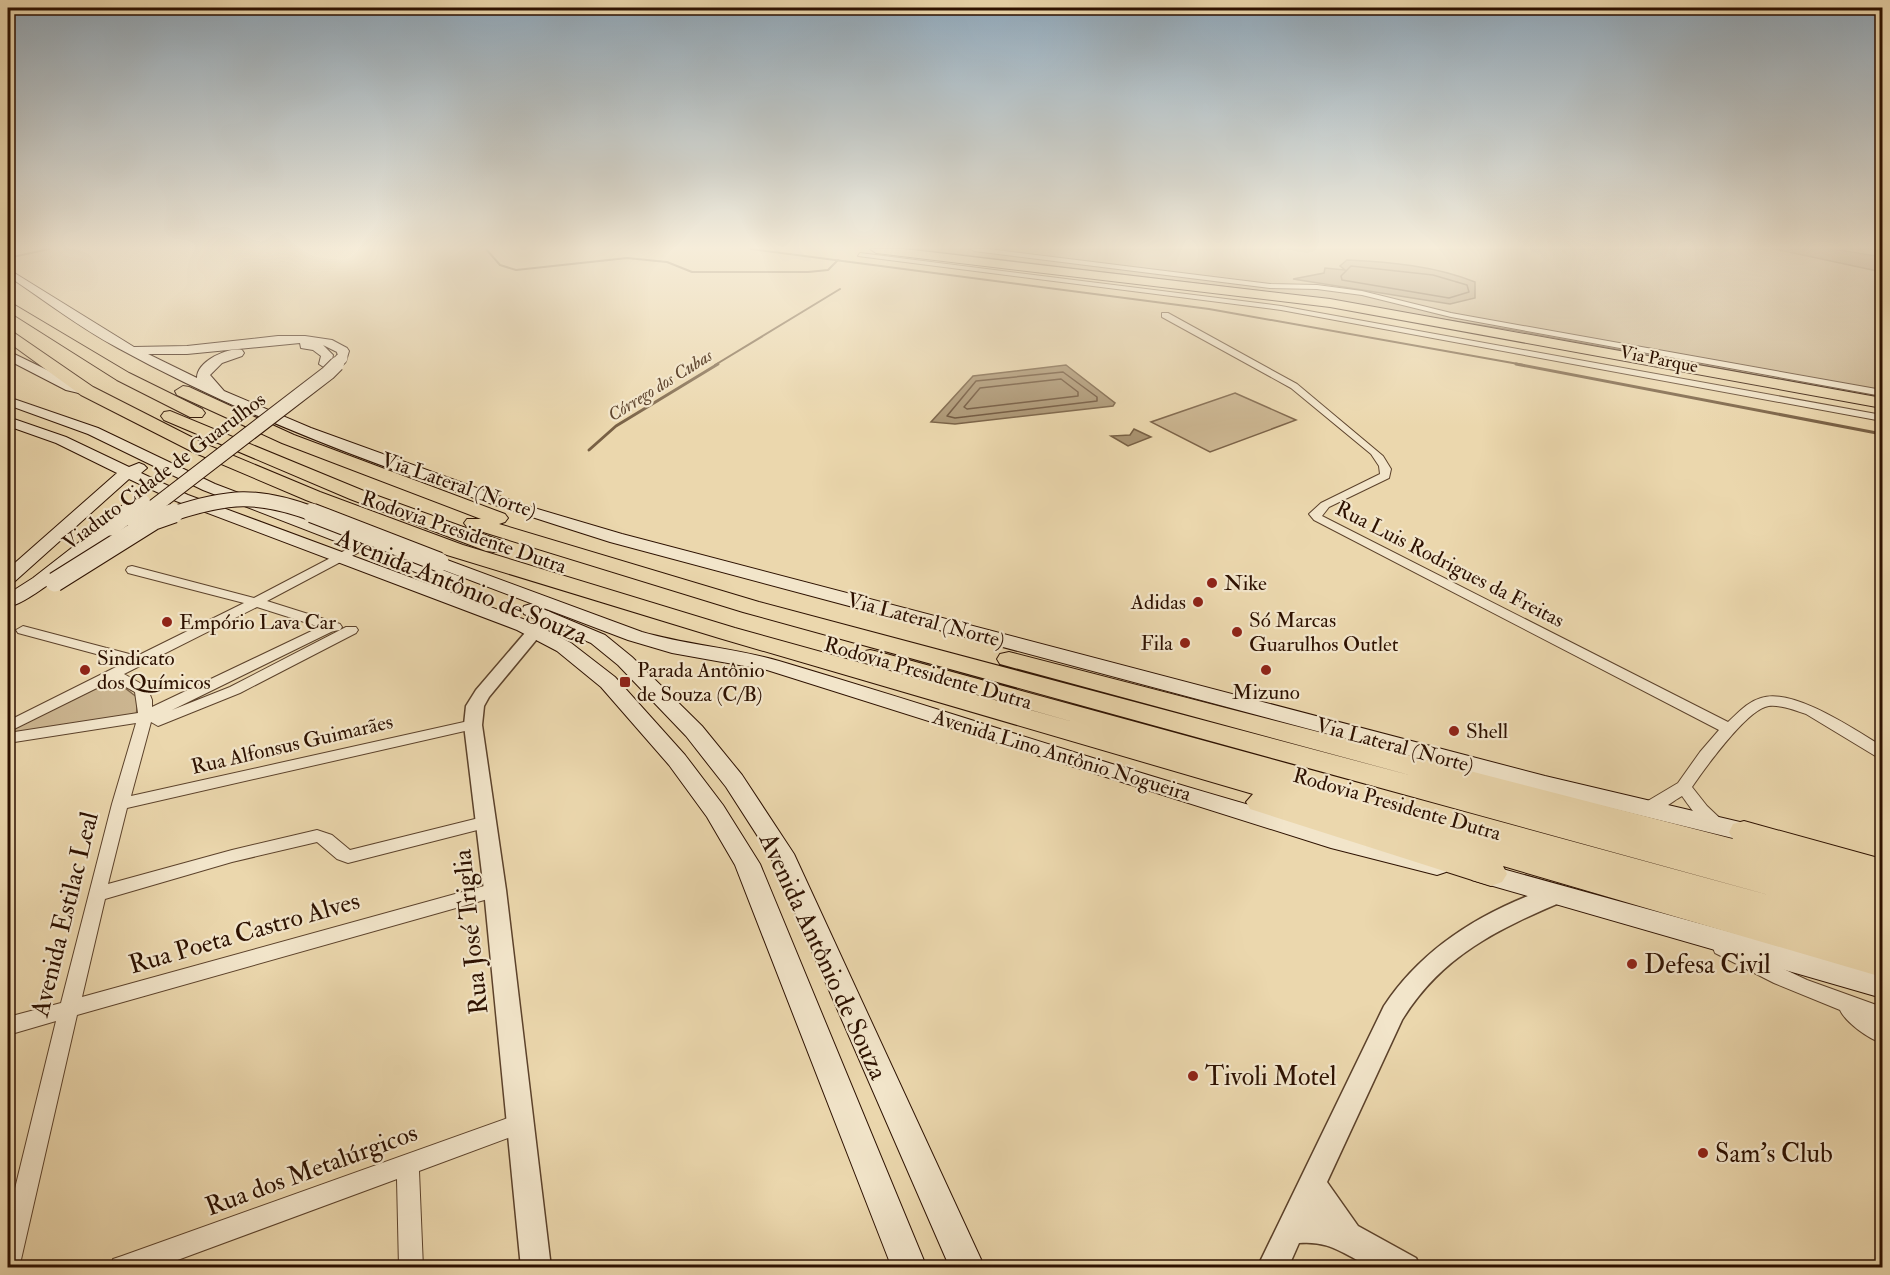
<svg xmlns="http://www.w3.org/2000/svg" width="1890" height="1275" font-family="'IM FELL Double Pica',serif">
<rect width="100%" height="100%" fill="#ebd7ad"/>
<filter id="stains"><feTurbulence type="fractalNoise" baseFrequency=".00333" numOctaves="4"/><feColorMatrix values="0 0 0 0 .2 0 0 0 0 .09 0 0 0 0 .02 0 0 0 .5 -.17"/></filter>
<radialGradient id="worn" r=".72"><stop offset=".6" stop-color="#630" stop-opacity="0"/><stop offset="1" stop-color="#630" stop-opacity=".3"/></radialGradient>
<!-- green -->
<g fill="#cbb590" stroke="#7c6348" stroke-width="1.5">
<path d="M 912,249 L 1882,249 L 1882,398 L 1512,330 L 1261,291 Z"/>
<path d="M 1235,393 L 1296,420 L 1210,452 L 1151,422 Z"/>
<path d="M 112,678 L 138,698 L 136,718 L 8,736 L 8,730 Z"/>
</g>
<!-- water -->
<g fill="#aa9472" stroke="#786044" stroke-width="1.5">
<path d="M 1775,249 L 1833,249 L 1882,257 L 1882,272 Z"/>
<path d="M 1347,260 C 1391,262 1435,266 1475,282 L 1475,298 L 1450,304 L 1293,279 L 1324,273 L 1325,268 L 1345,270 L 1340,266 Z"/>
<path d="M 1066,365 L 1115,403 L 1113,406 L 955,424 L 931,422 L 973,376 Z"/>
<path d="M 1134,429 L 1151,437 L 1128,446 L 1111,436 L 1130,435 Z"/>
</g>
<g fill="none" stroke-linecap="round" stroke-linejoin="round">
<!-- shore -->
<g stroke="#6c5239" stroke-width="1.5">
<path d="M 1351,266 L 1433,275 L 1467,285 L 1469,292 L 1449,298 L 1342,280 L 1341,276 Z"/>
<path d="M 1063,372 L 1097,397 L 1097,401 L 955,418 L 947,416 L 976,381 Z"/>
<path d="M 1061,379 L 1078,392 L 1078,396 L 967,409 L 964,407 L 980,388 Z"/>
</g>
<!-- stream-far1 -->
<g stroke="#786044" stroke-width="2">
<path d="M 486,249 L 500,265 L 516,270 L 627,258 L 667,262 L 692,272 L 808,272 L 828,270 L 838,260"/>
<path d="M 751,249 L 1209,309 L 1524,365"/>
<path d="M 8,258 L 49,249"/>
<path d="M 715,365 L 840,289"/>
</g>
<!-- stream -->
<g stroke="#786044" stroke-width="3">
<path d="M 1516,364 L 1882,434"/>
<path d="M 589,450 L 616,426 L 718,364"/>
</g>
<!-- minor casing -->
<g stroke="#5c422b" stroke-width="2">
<g id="minor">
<path d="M 971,249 L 988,249 L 1270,284 L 1317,285 L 1362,291 L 1451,313 L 1882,390 L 1882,396 L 1451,317 L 1362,295 L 1317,289 L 1270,288 L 974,251 Z"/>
<path d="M 860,253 L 1281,306 L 1882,415 L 1882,421 L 1281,310 L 858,256 Z"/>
<path d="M 1162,313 L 1168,313 L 1297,384 L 1383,456 L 1391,469 L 1389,478 L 1329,507 L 1322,516 L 1728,722 C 1738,713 1747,702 1761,698 C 1793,687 1855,730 1882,746 L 1882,758 L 1877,757 L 1806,714 C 1795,710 1776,703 1765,707 C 1744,714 1705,768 1692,787 L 1707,806 L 1727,825 L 1725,829 C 1707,835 1691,808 1682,796 C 1670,803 1655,817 1641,813 L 1639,809 L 1641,805 L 1678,783 L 1700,752 L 1719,730 L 1314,520 L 1309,514 L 1321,503 L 1380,474 L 1379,466 L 1371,454 L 1291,388 L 1162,317 Z"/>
<path d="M 361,542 L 365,543 L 367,546 L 365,549 L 267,601 L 340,624 L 342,627 L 340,630 L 333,631 L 172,710 L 230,687 L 346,627 L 356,627 L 358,630 L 356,633 L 240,693 L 163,724 L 158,726 L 151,722 L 131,796 L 473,720 L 478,722 L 480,725 L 478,728 L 127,808 L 108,884 L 232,850 L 317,830 L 332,835 L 350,850 L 487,816 L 493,818 L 495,822 L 493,826 L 348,863 L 337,859 L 317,842 L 232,862 L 105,899 L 82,997 L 495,883 L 501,885 L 504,890 L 501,895 L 495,897 L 77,1015 L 20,1264 L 19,1268 L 8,1268 L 8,1217 L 56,1021 L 8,1035 L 8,1017 L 61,1003 L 112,804 L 136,723 L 8,743 L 8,733 L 138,713 L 135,692 L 113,680 L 8,732 L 8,721 L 126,662 L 18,633 L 16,630 L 23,626 L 137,656 L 244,603 L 128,573 L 126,570 L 128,567 L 132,566 L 254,598 ZM 257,607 L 320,627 L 152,707 L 152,700 L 147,687 L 124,674 Z"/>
<path d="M 1722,940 L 1807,980 L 1882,1007 L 1882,1043 C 1869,1039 1846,1023 1840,1010 L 1774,983 L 1715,953 L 1713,948 L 1715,943 Z"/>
<path d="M 519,1114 L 527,1117 L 530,1124 L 527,1131 L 419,1171 L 423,1268 L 399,1268 L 397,1179 L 156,1268 L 110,1268 L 113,1259 L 122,1256 Z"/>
</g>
</g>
<!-- tertiary casing -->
<g stroke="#5c422b" stroke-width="3">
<g id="tertiary">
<path d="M 548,611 L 556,616 L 489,697 L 484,706 L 482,725 L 506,890 L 551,1268 L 521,1268 L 484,890 L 464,725 L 466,706 L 476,690 L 542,613 Z"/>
<path d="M 1558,885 L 1566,888 L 1569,894 L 1566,900 C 1498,929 1442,955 1402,1020 L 1327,1182 L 1358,1226 L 1416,1258 L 1421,1268 C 1407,1268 1386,1271 1374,1267 C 1345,1257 1333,1240 1299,1243 L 1288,1268 L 1257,1268 L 1384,1006 C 1425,944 1488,908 1558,885 Z"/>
</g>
</g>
<!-- secondary casing -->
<g stroke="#2d1100" stroke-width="2">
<g id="secondary">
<path d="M 8,269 L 134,347 L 187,346 L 278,336 L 305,336 L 332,340 L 347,348 L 349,351 L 346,361 L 338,361 L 337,352 L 323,345 L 333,355 L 331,364 L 325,368 L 319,364 L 321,356 L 313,350 L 301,348 L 300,343 L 187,354 L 148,354 L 197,378 C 197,361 228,347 242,350 L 244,353 L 242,356 L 222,363 L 210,375 L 224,391 L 311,428 L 524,505 L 622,534 L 1545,776 L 1757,826 L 1766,829 L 1769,835 L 1766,841 L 1757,844 L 1545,792 L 610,542 C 444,490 271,432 118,348 C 80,328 44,300 8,276 Z"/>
<path d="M 8,351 L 76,384 L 92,388 L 94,391 L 87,395 L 66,390 L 8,360 Z"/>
<path d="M 8,397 L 98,428 L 215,484 L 461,577 L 464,581 L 461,585 L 449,585 L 203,490 L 88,434 L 8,405 Z"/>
<path d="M 8,417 L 66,437 L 129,467 L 139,463 L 144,465 L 147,468 L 141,473 L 188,495 L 531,622 L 571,643 L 615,677 L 685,755 L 723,805 L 760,864 L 927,1268 L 892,1268 L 735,865 L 707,817 L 669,765 L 601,687 L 557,651 L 517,630 L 176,501 L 129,479 L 14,582 L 8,583 L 8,569 L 117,473 L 56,443 L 8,426 Z"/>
<path d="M 111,521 L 119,526 L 117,530 C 94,548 32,603 8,607 L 8,594 L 33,578 L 105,522 Z"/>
<path d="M 439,557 L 642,632 C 687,645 734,648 779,661 C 999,726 1215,802 1437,855 L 1446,858 L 1450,865 L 1446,872 L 1437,875 L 1331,848 L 767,670 L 672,653 L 628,640 L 433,566 L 430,562 L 433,558 Z"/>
<path d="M 531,604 L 605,635 L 632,657 L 702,726 L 742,775 L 794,854 L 985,1268 L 950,1268 L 771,857 L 726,787 L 686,736 L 618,665 L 591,643 L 524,614 L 522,610 L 524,606 Z"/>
<path d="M 1481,863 L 1882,974 L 1882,998 L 1472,880 L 1468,873 L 1472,866 Z"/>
</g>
</g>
<!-- motorway casing -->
<g stroke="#2d1100" stroke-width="2">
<g id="motorway">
<path d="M 870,249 L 904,249 L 1330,299 L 1882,398 L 1882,408 L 1330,307 L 876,253 Z"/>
<path d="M 8,301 L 129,373 L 202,409 L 205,413 L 202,417 L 190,417 L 117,380 L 8,311 Z"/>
<path d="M 8,331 L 13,332 L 93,387 L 205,444 L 320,492 L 463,545 L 735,628 L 1077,723 L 861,662 L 858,657 L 861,652 L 870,650 L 879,652 L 1776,897 L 743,612 L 467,527 L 464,523 L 467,519 L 481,519 L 282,443 L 177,395 L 175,391 L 183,386 L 189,387 L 294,435 L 505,514 L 508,518 L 505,522 L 499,524 L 759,602 L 1413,776 L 1000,664 L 997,659 L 1000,654 L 1009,652 L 1733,839 L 1729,832 L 1733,824 L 1744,821 L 1882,859 L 1882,977 L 1503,866 L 1507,874 L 1502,882 L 1491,886 L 1250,809 L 1246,802 L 1253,794 L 719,638 L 447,555 L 306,500 L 193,452 L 81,395 L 8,342 Z"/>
<path d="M 170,411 L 364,491 L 502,541 L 505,546 L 502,551 L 494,552 L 486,551 L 350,499 L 164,420 L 161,416 L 164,412 Z"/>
</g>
</g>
<!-- minor -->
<use href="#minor" fill="#f2e5ca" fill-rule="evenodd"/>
<!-- tertiary -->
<use href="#tertiary" fill="#f2e5ca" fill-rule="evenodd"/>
<!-- secondary -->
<use href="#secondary" fill="#f2e5ca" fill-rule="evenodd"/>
<!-- motorway -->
<use href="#motorway" fill="#ebd7ad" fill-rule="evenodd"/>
<!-- secondary-bridge-far2 casing -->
<g stroke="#2d1100" stroke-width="13" stroke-linecap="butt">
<path id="secondary-bridge-far2" d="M 335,365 L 342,358"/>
</g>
<!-- secondary-bridge-far1 casing -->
<g stroke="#2d1100" stroke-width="16" stroke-linecap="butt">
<g id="secondary-bridge-far1">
<path d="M 126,515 L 143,502"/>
<path d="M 143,515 L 328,373 L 337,364"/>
<path d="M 169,515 C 228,495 258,493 316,515"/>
</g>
</g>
<!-- secondary-bridge casing -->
<g stroke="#2d1100" stroke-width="21" stroke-linecap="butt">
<g id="secondary-bridge">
<path d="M 312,513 L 439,562"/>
<path d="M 136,520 L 145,513"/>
<path d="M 111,526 L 128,513"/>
<path d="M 55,582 L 154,520 L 174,513"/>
</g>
</g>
<!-- secondary-bridge-far2 -->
<use href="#secondary-bridge-far2" stroke="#f2e5ca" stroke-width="11"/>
<!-- secondary-bridge-far1 -->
<use href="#secondary-bridge-far1" stroke="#f2e5ca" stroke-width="14"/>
<!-- secondary-bridge -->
<use href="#secondary-bridge" stroke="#f2e5ca" stroke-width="19"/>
</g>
<!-- sky -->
<linearGradient id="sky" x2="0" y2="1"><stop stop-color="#8fa7b9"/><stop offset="0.58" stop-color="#f6edda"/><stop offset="1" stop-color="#f6edda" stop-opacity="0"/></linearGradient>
<rect width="1890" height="427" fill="url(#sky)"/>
<!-- markers -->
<g fill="#8f2418" stroke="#f2e5ca" stroke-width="2">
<circle cx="1212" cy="583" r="6"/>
<circle cx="1198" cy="602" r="6"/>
<circle cx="167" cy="622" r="6"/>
<circle cx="1237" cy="632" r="6"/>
<circle cx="1185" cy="643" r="6"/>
<circle cx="85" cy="670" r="6"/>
<circle cx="1266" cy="670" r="6"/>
<rect x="619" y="676" width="12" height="12" rx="3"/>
<circle cx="1454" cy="731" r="6"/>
<circle cx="1632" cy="964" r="6"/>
<circle cx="1193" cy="1076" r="6"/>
<circle cx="1703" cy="1153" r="6"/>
</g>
<g text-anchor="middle" stroke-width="4.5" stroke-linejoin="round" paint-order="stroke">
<!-- far-street labels -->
<g font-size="18" fill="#2d1100" stroke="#f2e5ca">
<text transform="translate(1659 359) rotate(11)" y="6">Via Parque</text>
</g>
<!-- far-water labels -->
<g font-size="18" font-style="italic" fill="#5f452e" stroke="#f2e5ca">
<text transform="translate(660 385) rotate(-32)" y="6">Córrego dos Cubas</text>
</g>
<!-- street labels -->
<g font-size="21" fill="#2d1100" stroke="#f2e5ca">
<text transform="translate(164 471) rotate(-37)" y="7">Viaduto Cidade de Guarulhos</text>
<text transform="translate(459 485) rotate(19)" y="7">Via Lateral (Norte)</text>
<text transform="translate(464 532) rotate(19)" y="7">Rodovia Presidente Dutra</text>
<text transform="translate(1450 564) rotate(27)" y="7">Rua Luis Rodrigues da Freitas</text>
<text transform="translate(926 620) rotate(15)" y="7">Via Lateral (Norte)</text>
<text transform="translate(928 673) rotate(16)" y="7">Rodovia Presidente Dutra</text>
<text transform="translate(292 744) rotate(-13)" y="7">Rua Alfonsus Guimarães</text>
<text transform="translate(1395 745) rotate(15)" y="7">Via Lateral (Norte)</text>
<text transform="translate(1062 755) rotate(17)" y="7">Avenida Lino Antônio Nogueira</text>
<text transform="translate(1397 804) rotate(16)" y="7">Rodovia Presidente Dutra</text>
</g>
<!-- poi labels -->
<g font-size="21" fill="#2d1100" stroke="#f2e5ca" text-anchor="start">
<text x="1224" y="590">Nike</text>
<text x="1186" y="609" text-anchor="end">Adidas</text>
<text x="1249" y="627">Só Marcas<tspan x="1249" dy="24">Guarulhos Outlet</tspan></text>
<text x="179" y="629">Empório Lava Car</text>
<text x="1173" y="650" text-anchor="end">Fila</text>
<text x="97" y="665">Sindicato<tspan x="97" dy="24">dos Químicos</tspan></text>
<text x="637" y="677">Parada Antônio<tspan x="637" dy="24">de Souza (C/B)</tspan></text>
<text x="1266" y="699" text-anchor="middle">Mizuno</text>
<text x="1466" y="738">Shell</text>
</g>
<!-- near-street labels -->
<g font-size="26" fill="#2d1100" stroke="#f2e5ca">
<text transform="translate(462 586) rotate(22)" y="9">Avenida Antônio de Souza</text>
<text transform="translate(64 914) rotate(-76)" y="9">Avenida Estilac Leal</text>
<text transform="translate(244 932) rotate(-16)" y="9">Rua Poeta Castro Alves</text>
<text transform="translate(470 932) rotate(-96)" y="9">Rua José Triglia</text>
<text transform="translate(824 956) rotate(65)" y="9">Avenida Antônio de Souza</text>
<text transform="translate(311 1169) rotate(-20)" y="9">Rua dos Metalúrgicos</text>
</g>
<!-- near-poi labels -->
<g font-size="26" fill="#2d1100" stroke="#f2e5ca" text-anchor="start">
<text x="1644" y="973">Defesa Civil</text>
<text x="1205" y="1085">Tivoli Motel</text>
<text x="1715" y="1162">Sam's Club</text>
</g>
</g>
<!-- margin -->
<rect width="1890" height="1275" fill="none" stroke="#ebd7ad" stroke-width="30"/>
<rect x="9" y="9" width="1872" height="1257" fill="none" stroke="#2d1100" stroke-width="3"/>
<rect x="15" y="15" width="1860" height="1245" fill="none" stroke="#2d1100" stroke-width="1.5"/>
<rect width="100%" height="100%" filter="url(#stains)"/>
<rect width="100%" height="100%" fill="url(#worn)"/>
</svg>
